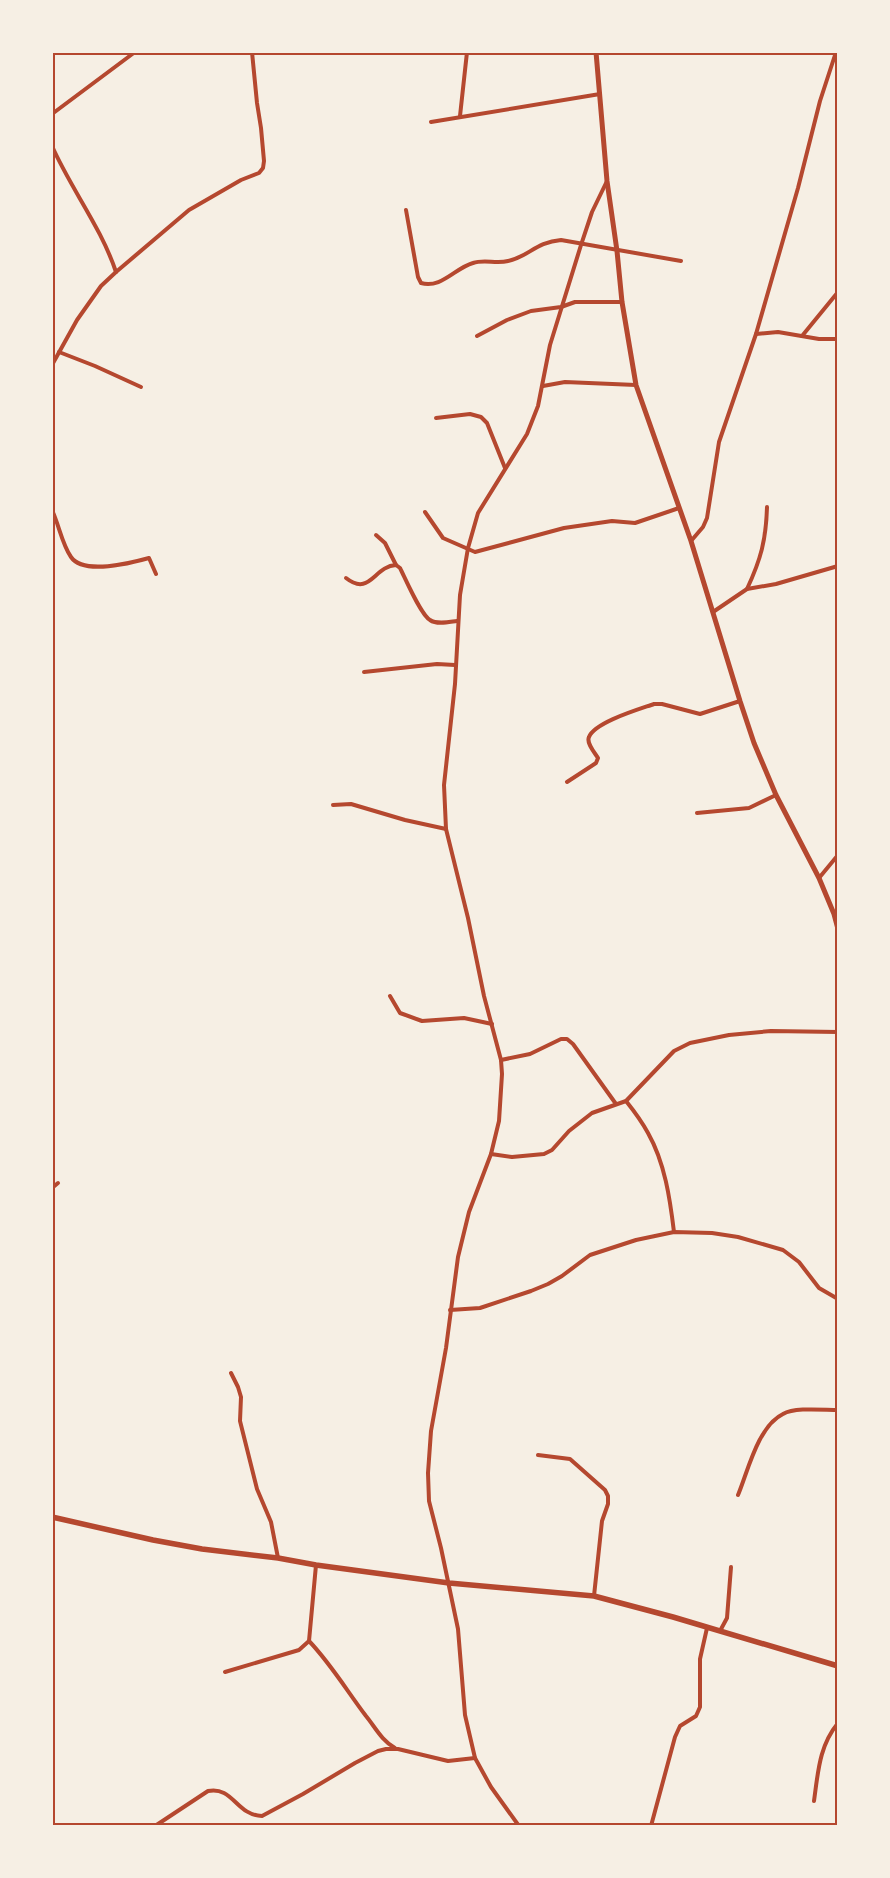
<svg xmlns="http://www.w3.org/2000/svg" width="890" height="1878" font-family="Raleway,sans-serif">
<rect width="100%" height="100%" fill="#f6efe4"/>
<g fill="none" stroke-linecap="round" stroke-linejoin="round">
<!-- minor -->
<g stroke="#b5482f" stroke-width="4">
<path d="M 52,114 L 135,52"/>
<path d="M 460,116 L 467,52"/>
<path d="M 431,122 L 600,94"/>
<path d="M 52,146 C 71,189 101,227 116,272"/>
<path d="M 406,210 L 418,277 L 421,283 C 441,289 455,268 473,263 C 484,259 496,264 508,261 C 528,257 536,242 561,240 L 681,261"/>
<path d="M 756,334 L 778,332 L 819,339 L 838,339"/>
<path d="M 477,336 L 507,320 L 531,311 L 561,307 L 575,302 L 622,302"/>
<path d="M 802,336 L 838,292"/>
<path d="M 59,352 L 95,366 L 141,387"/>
<path d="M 52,365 L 77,320 L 101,286 L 116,272 L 189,210 L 241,180 L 259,173 L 263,168 L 264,161 L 261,128 L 257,103 L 252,52"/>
<path d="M 543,386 L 565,382 L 636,385"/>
<path d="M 436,418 L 470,414 L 481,417 L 487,423 L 505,468"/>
<path d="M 52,510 C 59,525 62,544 71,557 C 83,575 131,563 149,558 L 156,574"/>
<path d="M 425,512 L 443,538 L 475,552 L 564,528 L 612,521 L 635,523 L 679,508"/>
<path d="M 376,535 L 385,543 L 396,565"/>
<path d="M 691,541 L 703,527 L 707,518 L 719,442 L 756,334 L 798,188 L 820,101 L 836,52"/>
<path d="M 346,578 C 370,597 374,566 396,565 L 400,568 C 406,580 421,615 430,620 C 437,625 449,622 457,621"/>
<path d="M 747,589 C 761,559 766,540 767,507"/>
<path d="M 713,612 L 747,589 L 776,584 L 838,566"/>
<path d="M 364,672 L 437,664 L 455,665"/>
<path d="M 567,782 L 596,763 L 598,758 C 595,753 586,743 589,737 C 595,722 640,709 654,704 L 662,704 L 700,714 L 740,701"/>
<path d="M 333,805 L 351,804 L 405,820 L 446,829"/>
<path d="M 697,813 L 749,808 L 776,795"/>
<path d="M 819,878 L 838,855"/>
<path d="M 390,996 L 400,1013 L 422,1021 L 464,1018 L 492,1024"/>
<path d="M 501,1060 L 530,1054 L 561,1039 L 567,1039 L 573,1044 L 616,1104"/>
<path d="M 626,1101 C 634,1111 642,1122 648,1133 C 665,1163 670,1199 674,1232"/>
<path d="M 491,1154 L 512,1157 L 544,1154 L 552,1150 L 569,1131 L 592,1113 L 626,1101 L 674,1051 L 690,1043 L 729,1035 L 771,1031 L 838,1032"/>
<path d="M 52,1188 L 58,1183"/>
<path d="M 450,1310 L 480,1308 L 531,1291 L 548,1284 L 562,1276 L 590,1255 L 636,1240 L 674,1232 L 712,1233 L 738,1237 L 783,1250 L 799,1262 L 819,1288 L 838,1299"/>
<path d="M 231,1373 L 238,1387 L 241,1397 L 240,1421 L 257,1489 L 271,1522 L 278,1558"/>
<path d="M 538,1455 L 570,1459 L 605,1490 L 608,1496 L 608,1504 L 602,1521 L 594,1596"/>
<path d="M 738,1495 C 748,1471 758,1426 783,1414 C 795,1407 823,1410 838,1410"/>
<path d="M 720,1631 L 727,1618 L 731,1567"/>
<path d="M 309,1641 C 331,1664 347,1691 366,1716 C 375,1727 382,1741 395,1748"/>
<path d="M 225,1672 L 299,1650 L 309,1641 L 316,1565"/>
<path d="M 814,1801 C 818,1773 819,1746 838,1723"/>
<path d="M 155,1826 L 208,1791 C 233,1786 236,1815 262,1816 L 303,1794 L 355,1763 L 378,1751 L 386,1749 L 398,1749 L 448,1761 L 475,1758"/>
<path d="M 519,1826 L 491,1787 L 475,1758 L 465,1715 L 458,1629 L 441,1548 L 429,1501 L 428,1473 L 431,1431 L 446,1348 L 458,1257 L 469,1212 L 491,1154 L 499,1121 L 502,1074 L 501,1060 L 484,996 L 468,918 L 446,829 L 444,785 L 455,684 L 460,595 L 468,548 L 478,513 L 527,434 L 538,406 L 550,345 L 581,245 L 592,212 L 607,181"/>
<path d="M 651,1826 L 675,1737 L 680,1726 L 696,1716 L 700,1707 L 700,1659 L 707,1628"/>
</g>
<!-- tertiary -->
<path stroke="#b5482f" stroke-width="5" d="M 596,52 L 607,181 L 617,251 L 622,302 L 636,385 L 691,541 L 740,701 L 754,743 L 776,795 L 819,878 L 834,914 L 838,929"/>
<!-- secondary -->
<path stroke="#b5482f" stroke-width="5.5" d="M 52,1517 L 153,1540 L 202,1549 L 278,1558 L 316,1565 L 449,1583 L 594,1596 L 673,1617 L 838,1666"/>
</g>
<!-- border -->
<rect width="890" height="1878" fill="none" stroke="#f6efe4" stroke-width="108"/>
<rect x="54" y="54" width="782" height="1770" fill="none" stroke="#b5482f" stroke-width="2"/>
</svg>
